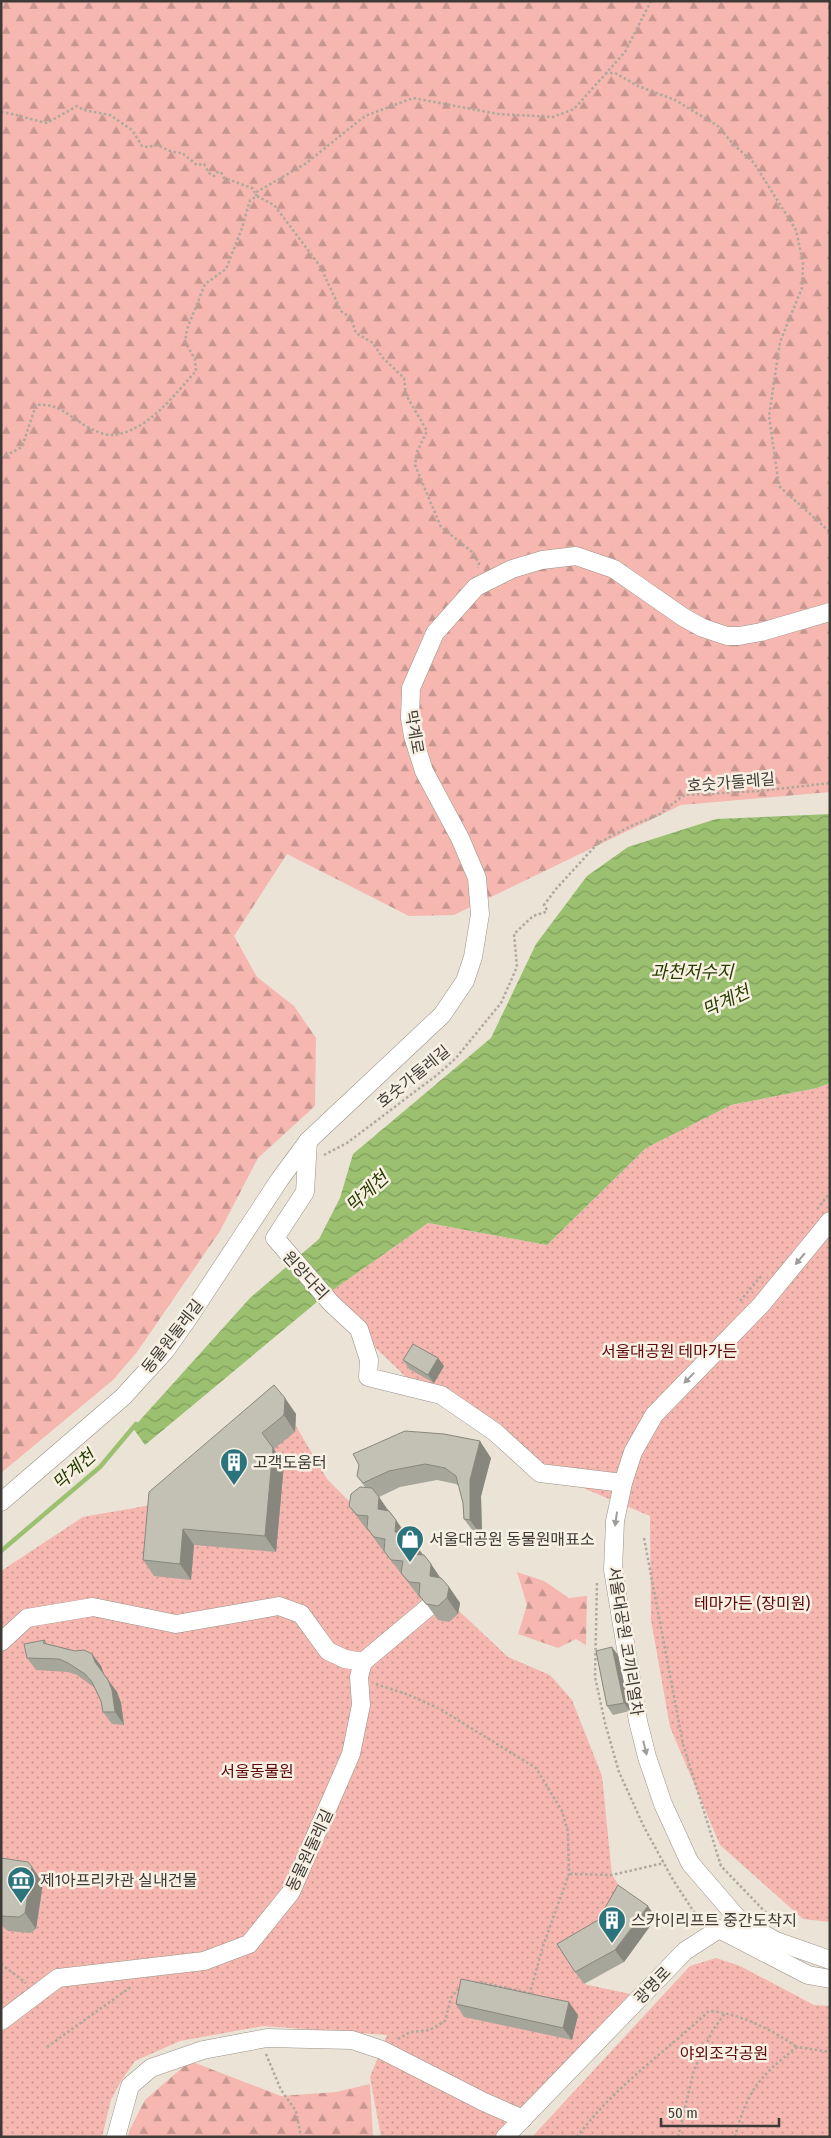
<svg xmlns="http://www.w3.org/2000/svg" width="831" height="2138" font-family="'Fira Sans Condensed','Noto Sans KR',sans-serif">
<defs>
<pattern id="forest-firs" width="22" height="20" patternUnits="userSpaceOnUse" patternTransform="scale(1.25)"><rect width="22" height="20" fill="#f5b7b0"/><path d="M5 1l3.5 6h-7zM16 11l3.5 6h-7z" fill="#c89690"/></pattern>
<pattern id="park-dots" width="8" height="8" patternUnits="userSpaceOnUse" patternTransform="scale(1.25)"><rect width="8" height="8" fill="#f5b7b0"/><path d="M2 2h.1M6 6h.1" fill="none" stroke="#c89690" stroke-width="1.8" stroke-linecap="round"/></pattern>
<pattern id="water-waves" width="16" height="10" patternUnits="userSpaceOnUse" patternTransform="scale(1.25)"><rect width="16" height="10" fill="#9bc170"/><path d="M0 5q4-4 8 0t8 0" fill="none" stroke="#809e5d"/></pattern>
</defs>
<rect width="100%" height="100%" fill="#ebe3d6"/>
<!-- forest -->
<g fill="url(#forest-firs)">
<path d="M 1,1 L 830,1 L 830,792 L 681,805 L 454,915 L 409,916 L 287,854 L 234,936 L 257,977 L 294,1006 L 316,1038 L 315,1106 L 258,1158 L 220,1231 L 137,1352 L 113,1380 L 1,1473 Z"/>
<path d="M 517,1572 L 544,1581 L 569,1598 L 587,1596 L 586,1645 L 576,1639 L 558,1648 L 518,1634 L 527,1605 Z"/>
<path d="M 190,2061 L 281,2096 L 336,2092 L 370,2084 L 373,2137 L 128,2137 L 129,2131 L 145,2100 Z"/>
</g>
<!-- park -->
<g fill="url(#park-dots)">
<path d="M 830,1083 L 830,1922 L 803,1919 L 720,1845 L 670,1727 L 651,1620 L 650,1516 L 552,1475 L 407,1378 L 323,1297 L 428,1223 L 547,1245 L 646,1148 L 731,1105 L 817,1088 Z"/>
<path d="M 282,1402 L 327,1479 L 442,1595 L 508,1657 L 550,1675 L 572,1700 L 602,1776 L 612,1875 L 627,1897 L 566,1957 L 584,1984 L 630,1994 L 494,2137 L 381,2137 L 370,2077 L 387,2035 L 263,2026 L 180,2041 L 135,2061 L 121,2081 L 111,2100 L 102,2137 L 1,2137 L 1,1571 L 83,1517 L 151,1505 Z"/>
<path d="M 716,1958 L 740,1966 L 814,2005 L 830,2006 L 830,2137 L 532,2137 L 690,1966 Z"/>
</g>
<!-- water -->
<path fill="url(#water-waves)" d="M 830,814 L 830,1083 L 817,1088 L 731,1105 L 646,1148 L 547,1245 L 428,1223 L 323,1297 L 145,1445 L 133,1428 L 250,1298 L 319,1239 L 340,1198 L 353,1154 L 491,1038 L 536,944 L 587,876 L 628,847 L 716,819 Z"/>
<g fill="none" stroke-linecap="round" stroke-linejoin="round">
<!-- stream -->
<path stroke="#9bc170" stroke-width="4.5" d="M 1,1551 L 100,1467 L 136,1424"/>
<!-- minor casing -->
<g stroke="#999186" stroke-width="19">
<g id="minor">
<path d="M 308,1141 L 305,1192 L 275,1238 L 331,1303 L 359,1329 L 369,1360 L 368,1377 L 441,1395 L 495,1432 L 540,1473 L 623,1483"/>
<path d="M 830,1221 L 761,1305 L 654,1415 L 633,1452 L 623,1483 L 615,1521 L 613,1570 L 638,1721 L 647,1757 L 663,1804 L 690,1863 L 740,1921 L 776,1941 L 830,1960"/>
<path d="M 1,1502 L 123,1397 L 165,1351 L 187,1320 L 280,1179 L 308,1141 L 442,1015 L 465,981 L 473,957 L 480,914 L 477,878 L 460,838 L 424,771 L 413,736 L 410,718 L 411,688 L 435,633 L 476,587 L 512,569 L 542,560 L 576,556 L 614,569 L 683,617 L 703,628 L 727,636 L 739,636 L 761,632 L 830,612"/>
<path d="M 1,1642 L 27,1618 L 93,1607 L 176,1624 L 279,1606 L 301,1614 L 328,1651 L 345,1659 L 363,1662 L 431,1605"/>
<path d="M 1,2021 L 58,1978 L 204,1961 L 249,1944 L 291,1892 L 351,1754 L 361,1705 L 359,1677 L 363,1662"/>
<path d="M 116,2137 L 130,2086 L 151,2068 L 203,2050 L 267,2038 L 352,2040 L 382,2050 L 484,2102 L 523,2119"/>
<path d="M 505,2137 L 685,1951 L 719,1929 L 808,1975 L 830,1979"/>
</g>
</g>
<!-- path -->
<g stroke="#aea89d" stroke-width="2.5" stroke-dasharray="2.5 2.5" stroke-linecap="butt">
<path d="M 605,73 L 615,73 L 638,86 L 675,100 L 718,126 L 733,144 L 754,163 L 796,230 L 803,263 L 802,288 L 780,342 L 769,416 L 779,486 L 830,532"/>
<path d="M 1,112 C 17,114 31,120 47,123 L 77,106 L 84,110 L 110,115 L 132,130 L 142,146 L 148,147 L 157,145 L 172,152 L 182,153 L 197,165 L 204,164 L 209,173 L 214,176 L 218,172 L 221,172 L 224,178 L 252,188 L 255,193"/>
<path d="M 257,196 L 274,205 L 320,266 L 341,311 L 351,318 L 356,333 L 373,343 L 382,357 L 404,378 L 406,395 L 427,431 L 417,452 L 415,465 L 441,527 L 471,551 L 479,563 L 478,568"/>
<path d="M 1,458 L 22,447 L 36,405 C 55,403 65,412 81,423 C 88,428 104,436 113,435 C 148,431 173,396 196,371 L 195,359 L 185,342 L 187,329 L 205,284 L 226,269 L 242,228 L 250,200 L 257,196 L 255,193 L 305,164 L 365,116 L 413,98 L 498,114 L 553,117 L 574,109 L 625,52 L 651,1"/>
<path d="M 324,1155 L 347,1143 L 437,1075 L 456,1058 L 501,1003 L 517,967 L 514,934 L 533,916 L 546,912 L 547,910 L 544,905 L 556,889 L 598,843 L 631,826 L 660,814 L 684,795 L 760,791 L 830,783"/>
<path d="M 817,1209 L 830,1193"/>
<path d="M 740,1301 L 762,1275"/>
<path d="M 644,1538 L 683,1744 L 721,1866 L 773,1920"/>
<path d="M 597,1583 L 595,1677 L 605,1723 L 619,1772 L 644,1827 L 673,1880 L 696,1915 L 705,1920"/>
<path d="M 376,1684 L 409,1695 L 440,1709 L 536,1768 L 562,1811 L 568,1832 L 569,1874 L 543,1946 L 530,1993 L 480,1982 L 475,1983"/>
<path d="M 570,1874 L 612,1875 L 664,1863"/>
<path d="M 1,1964 L 26,1983"/>
<path d="M 398,2039 L 410,2032 L 430,2030 L 445,2021 L 451,1998 L 460,1987"/>
<path d="M 47,2047 L 132,1986"/>
<path d="M 266,2054 L 281,2090 L 296,2111 L 301,2137"/>
<path d="M 577,2137 C 613,2088 665,2052 709,2011 C 742,2014 770,2029 797,2047"/>
<path d="M 678,2137 L 694,2070 L 713,2030 L 725,2013"/>
<path d="M 735,2137 C 748,2089 759,2077 797,2047 L 830,2052"/>
</g>
<!-- minor -->
<use href="#minor" stroke="#fff" stroke-width="18"/>
</g>
<!-- wall -->
<g fill="#a7a69a">
<path d="M 403,1360 L 444,1366 L 434,1383 L 409,1369 Z"/>
<path d="M 274,1385 L 296,1414 L 295,1432 L 274,1449 L 284,1464 L 276,1552 L 194,1545 L 191,1580 L 154,1576 L 143,1560 Z"/>
<path d="M 405,1431 L 491,1458 L 481,1496 L 482,1536 L 476,1535 L 464,1519 L 463,1503 L 459,1486 L 456,1484 L 437,1480 L 400,1487 L 379,1497 L 405,1533 L 431,1564 L 440,1577 L 449,1587 L 460,1603 L 458,1614 L 449,1622 L 438,1620 L 422,1598 L 420,1598 L 386,1554 L 385,1553 L 378,1544 L 369,1531 L 368,1531 L 361,1522 L 349,1506 L 365,1487 L 357,1476 Z"/>
<path d="M 45,1640 L 47,1644 L 75,1651 L 92,1654 L 101,1666 L 103,1673 L 117,1692 L 121,1703 L 124,1725 L 112,1724 L 103,1712 L 101,1701 L 95,1688 L 77,1675 L 68,1672 L 36,1670 L 27,1658 Z"/>
<path d="M 618,1655 L 630,1711 L 613,1715 L 607,1706 Z"/>
<path d="M 1,1858 L 43,1883 L 36,1929 L 30,1933 L 8,1931 L 1,1925 Z"/>
<path d="M 656,1918 L 624,1962 L 584,1984 L 575,1972 Z"/>
<path d="M 456,2004 L 578,2015 L 572,2040 L 464,2017 Z"/>
</g>
<!-- shaded-wall -->
<g fill="#88877d">
<path d="M 438,1358 L 444,1366 L 434,1383 L 428,1375 Z"/>
<path d="M 285,1398 L 296,1414 L 295,1432 L 284,1415 Z"/>
<path d="M 480,1441 L 491,1458 L 481,1496 L 482,1536 L 470,1520 L 470,1480 Z"/>
<path d="M 273,1448 L 284,1464 L 276,1552 L 265,1536 Z"/>
<path d="M 379,1497 L 390,1514 L 378,1509 Z"/>
<path d="M 396,1520 L 407,1536 L 395,1532 Z"/>
<path d="M 183,1529 L 194,1545 L 191,1580 L 180,1564 Z"/>
<path d="M 414,1542 L 425,1558 L 412,1554 Z"/>
<path d="M 431,1564 L 442,1581 L 430,1576 Z"/>
<path d="M 449,1587 L 460,1603 L 458,1614 L 447,1598 Z"/>
<path d="M 612,1647 L 618,1655 L 630,1711 L 624,1703 Z"/>
<path d="M 92,1654 L 101,1666 L 104,1674 L 95,1662 Z"/>
<path d="M 108,1680 L 117,1692 L 121,1703 L 124,1725 L 115,1712 Z"/>
<path d="M 32,1867 L 43,1883 L 36,1929 L 25,1913 Z"/>
<path d="M 648,1906 L 656,1918 L 624,1962 L 615,1950 Z"/>
<path d="M 569,2002 L 578,2015 L 572,2040 L 563,2028 Z"/>
</g>
<!-- building -->
<g fill="#c2c1b3" stroke="#88877d">
<path d="M 413,1344 L 438,1358 L 428,1375 L 403,1360 Z"/>
<path d="M 274,1385 L 285,1398 L 284,1415 L 262,1433 L 273,1448 L 265,1536 L 183,1529 L 180,1564 L 143,1560 L 149,1492 Z"/>
<path d="M 405,1431 L 444,1434 L 480,1441 L 470,1480 L 470,1520 L 464,1519 L 463,1503 L 456,1476 L 445,1468 L 425,1464 L 389,1471 L 363,1483 L 357,1476 L 359,1465 L 353,1454 Z"/>
<path d="M 360,1487 L 372,1488 L 379,1497 L 378,1509 L 389,1511 L 396,1520 L 395,1532 L 406,1533 L 414,1542 L 412,1554 L 424,1555 L 431,1564 L 430,1576 L 441,1578 L 449,1587 L 447,1598 L 438,1606 L 426,1604 L 419,1595 L 420,1583 L 409,1582 L 401,1573 L 403,1561 L 391,1560 L 384,1551 L 385,1539 L 374,1537 L 367,1528 L 368,1516 L 357,1515 L 349,1506 L 351,1494 Z"/>
<path d="M 45,1640 L 43,1643 L 75,1651 L 84,1650 L 92,1654 L 95,1662 L 108,1680 L 112,1690 L 115,1712 L 103,1712 L 101,1701 L 92,1682 L 85,1674 L 68,1663 L 59,1659 L 27,1658 L 24,1644 Z"/>
<path d="M 612,1647 L 624,1703 L 607,1706 L 596,1651 Z"/>
<path d="M 1,1858 L 28,1862 L 32,1867 L 25,1913 L 19,1917 L 1,1916 Z"/>
<path d="M 618,1885 L 648,1906 L 615,1950 L 575,1972 L 557,1944 L 598,1920 Z"/>
<path d="M 461,1979 L 569,2002 L 563,2028 L 456,2004 Z"/>
</g>
<!-- one-way arrows -->
<defs><path id="oneway-solid" d="M-6-.8H1V-3.2L6.5 0L1 3.2V.8H-6Z" transform="scale(1.25)"/></defs>
<g fill="#9e9d9a">
<use href="#oneway-solid" transform="translate(800 1259) rotate(130)"/>
<use href="#oneway-solid" transform="translate(689 1378) rotate(134)"/>
<use href="#oneway-solid" transform="translate(616 1519) rotate(98)"/>
<use href="#oneway-solid" transform="translate(645 1748) rotate(76)"/>
</g>
<!-- icons -->
<defs>
<g id="building-pin" transform="scale(1.4375)"><path d="M0 17L-7.5 6A9.5 9.5 0 1 1 7.5 6Z" fill="#2b747d" stroke="#f9f0e4"/><path d="M-4-6H4V6H1V3H-1V6H-4ZM-2.5-4.3h1.7v1.8h-1.7ZM.8-4.3h1.7v1.8H.8ZM-2.5-1h1.7V.8h-1.7ZM.8-1h1.7V.8H.8Z" fill="#fff"/></g>
<g id="shop-pin" transform="scale(1.4375)"><path d="M0 17L-7.5 6A9.5 9.5 0 1 1 7.5 6Z" fill="#2b747d" stroke="#f9f0e4"/><path d="M-5-2.5h2.3a2.7 3.5 0 0 1 5.4 0H5L5.5 6h-11ZM-1.5-2.5h3a1.5 2.3 0 0 0-3 0Z" fill="#fff"/></g>
<g id="museum-pin" transform="scale(1.4375)"><path d="M0 17L-7.5 6A9.5 9.5 0 1 1 7.5 6Z" fill="#2b747d" stroke="#f9f0e4"/><path d="M0-6L6-3V-2H-6V-3ZM-5-1h2V3h-2ZM-1-1h2V3h-2ZM3-1h2V3H3ZM-6 4H6V6H-6Z" fill="#fff"/></g>
</defs>
<g fill-rule="evenodd">
<use href="#building-pin" x="234" y="1462"/>
<use href="#shop-pin" x="410" y="1539"/>
<use href="#museum-pin" x="21" y="1880"/>
<use href="#building-pin" x="612" y="1920"/>
</g>
<g text-anchor="middle" stroke-width="5" stroke-linejoin="round" paint-order="stroke">
<!-- street labels -->
<g font-size="16" fill="#3e3b36" stroke="#f9f0e4">
<text transform="translate(415 732) rotate(80)" y="6">막계로</text>
<text transform="translate(731 782) rotate(-5)" y="6">호숫가둘레길</text>
<text transform="translate(413 1076) rotate(-39)" y="6">호숫가둘레길</text>
<text transform="translate(306 1275) rotate(48)" y="6">원앙다리</text>
<text transform="translate(172 1336) rotate(-52)" y="6">동물원둘레길</text>
<text transform="translate(626 1641) rotate(81)" y="6">서울대공원 코끼리열차</text>
<text transform="translate(309 1850) rotate(-65)" y="6">동물원둘레길</text>
<text transform="translate(652 1985) rotate(-46)" y="6">광명로</text>
</g>
<!-- park labels -->
<g font-size="16" fill="#5c050a" stroke="#f9f0e4">
<text x="669" y="1357">서울대공원 테마가든</text>
<text x="752" y="1609">테마가든 (장미원)</text>
<text x="257" y="1777">서울동물원</text>
<text x="724" y="2059">야외조각공원</text>
</g>
<!-- poi labels -->
<g font-size="16" fill="#3e3b36" stroke="#f9f0e4" text-anchor="start">
<text x="253" y="1468">고객도움터</text>
<text x="429" y="1545">서울대공원 동물원매표소</text>
<text x="40" y="1886">제1아프리카관 실내건물</text>
<text x="631" y="1926">스카이리프트 중간도착지</text>
</g>
<!-- water labels -->
<g font-size="18" font-style="italic" fill="#263d00" stroke="#f9f0e4">
<text x="692" y="978">과천저수지</text>
<text transform="translate(726 1001) rotate(-25)" y="6">막계천</text>
<text transform="translate(367 1192) rotate(-43)" y="6">막계천</text>
<text transform="translate(74 1470) rotate(-42)" y="6">막계천</text>
</g>
</g>
<!-- border -->
<rect width="831" height="2138" fill="none" stroke="#3e3b36" stroke-width="5"/>
<!-- scale -->
<path d="M661 2118v8h118v-8" fill="none" stroke="#3e3b36" stroke-width="2.5"/>
<text x="668" y="2118" font-size="15" fill="#3e3b36" stroke="#f9f0e4" stroke-width="4" paint-order="stroke">50 m</text>
</svg>
